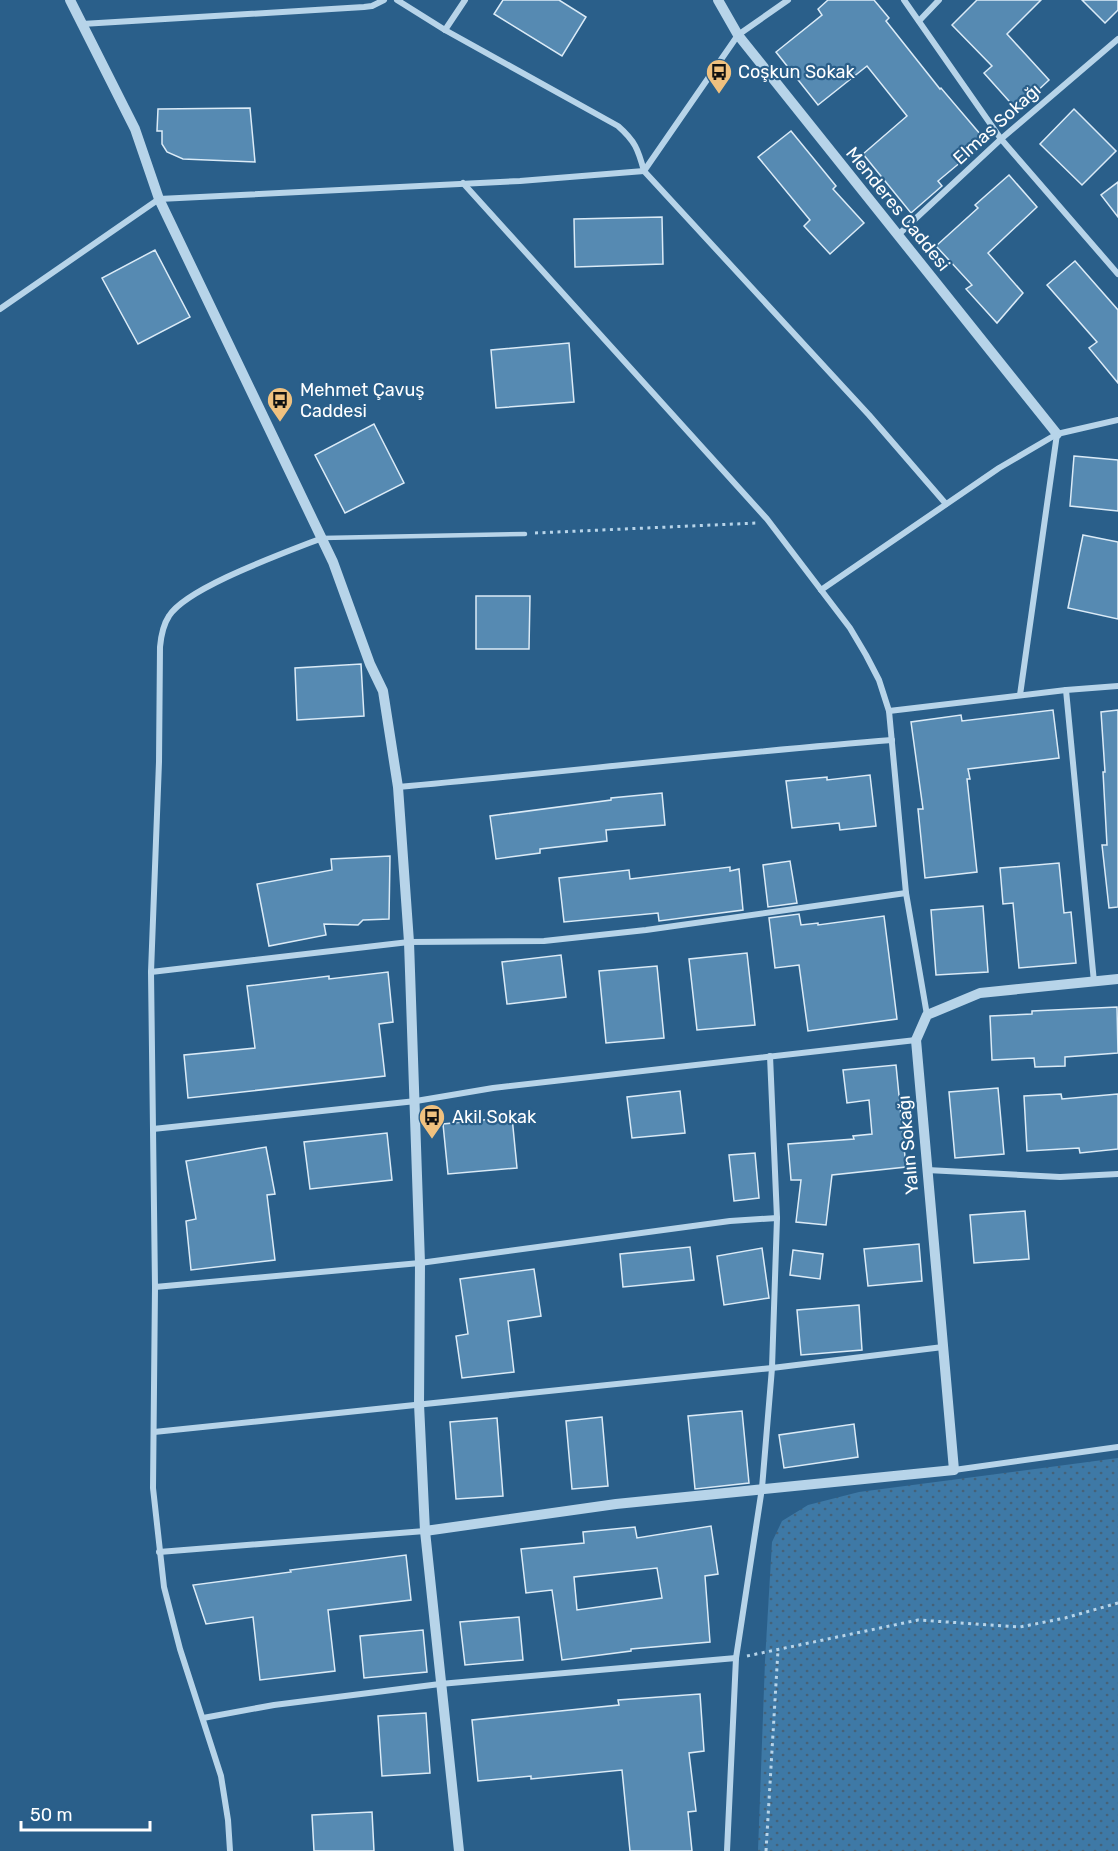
<svg xmlns="http://www.w3.org/2000/svg" width="1118" height="1851" font-family="Rubik,sans-serif">
<defs>
<pattern id="grass-dots" width="8" height="8" patternUnits="userSpaceOnUse" patternTransform="scale(1.5)"><rect width="8" height="8" fill="#3e79a6"/><path d="M2 2h.1M6 6h.1" fill="none" stroke="#456279" stroke-width="1.8" stroke-linecap="round"/></pattern>
</defs>
<rect width="100%" height="100%" fill="#2a5f8a"/>
<!-- grass -->
<path fill="url(#grass-dots)" d="M 1118,1458 L 1118,1851 L 758,1851 L 765,1661 L 772,1542 L 782,1521 L 808,1505 L 859,1492 Z"/>
<!-- building -->
<g fill="#568ab2" stroke="#dbebf7" stroke-width="1.5" fill-rule="evenodd">
<path d="M 503,0 L 559,0 L 586,17 L 562,56 L 494,14 Z"/>
<path d="M 828,0 L 874,0 L 889,18 L 886,21 L 940,89 L 941,88 L 986,141 L 938,181 L 942,186 L 911,213 L 863,154 L 907,116 L 867,66 L 818,105 L 776,52 L 822,15 L 818,9 Z"/>
<path d="M 977,0 L 1041,0 L 1007,34 L 1049,80 L 1017,110 L 984,73 L 992,66 L 952,25 Z"/>
<path d="M 1082,0 L 1118,0 L 1118,10 L 1105,23 Z"/>
<path d="M 250,108 L 255,162 L 183,159 L 167,152 L 162,144 L 162,131 L 157,131 L 158,109 Z"/>
<path d="M 1074,109 L 1116,151 L 1082,185 L 1040,144 Z"/>
<path d="M 791,131 L 836,186 L 833,189 L 864,223 L 830,254 L 804,226 L 810,220 L 758,157 Z"/>
<path d="M 1009,175 L 1037,207 L 988,253 L 1023,293 L 997,323 L 966,289 L 972,285 L 936,246 L 978,208 L 975,205 Z"/>
<path d="M 1118,182 L 1118,217 L 1101,195 Z"/>
<path d="M 662,217 L 663,264 L 575,267 L 574,219 Z"/>
<path d="M 155,250 L 190,317 L 138,344 L 102,278 Z"/>
<path d="M 1075,261 L 1118,310 L 1118,383 L 1089,348 L 1097,342 L 1047,285 Z"/>
<path d="M 569,343 L 574,402 L 496,408 L 491,350 Z"/>
<path d="M 374,424 L 404,483 L 345,513 L 315,455 Z"/>
<path d="M 1074,456 L 1118,460 L 1118,511 L 1070,506 Z"/>
<path d="M 1083,535 L 1118,542 L 1118,619 L 1068,608 Z"/>
<path d="M 476,596 L 530,596 L 529,649 L 476,649 Z"/>
<path d="M 361,664 L 364,716 L 297,720 L 295,668 Z"/>
<path d="M 1053,710 L 1059,758 L 968,769 L 970,779 L 967,779 L 977,872 L 925,878 L 918,809 L 923,809 L 911,722 L 961,715 L 962,721 Z"/>
<path d="M 1118,710 L 1118,907 L 1109,908 L 1102,845 L 1107,845 L 1103,772 L 1105,772 L 1101,712 Z"/>
<path d="M 870,775 L 876,826 L 840,830 L 839,823 L 792,828 L 786,781 L 827,777 L 827,780 Z"/>
<path d="M 662,793 L 665,825 L 606,830 L 607,841 L 540,849 L 540,853 L 496,859 L 490,816 L 611,800 L 611,798 Z"/>
<path d="M 390,856 L 389,919 L 363,920 L 358,925 L 324,924 L 326,935 L 269,946 L 257,884 L 332,870 L 331,859 Z"/>
<path d="M 790,861 L 797,903 L 768,907 L 763,865 Z"/>
<path d="M 1059,863 L 1064,913 L 1071,912 L 1076,963 L 1019,968 L 1013,903 L 1003,904 L 1000,868 Z"/>
<path d="M 730,867 L 730,871 L 739,869 L 743,910 L 659,921 L 658,913 L 564,922 L 559,878 L 629,870 L 630,879 Z"/>
<path d="M 983,906 L 988,972 L 936,975 L 931,910 Z"/>
<path d="M 799,914 L 801,925 L 818,923 L 818,925 L 884,916 L 897,1019 L 808,1031 L 799,965 L 775,968 L 769,918 Z"/>
<path d="M 747,953 L 755,1025 L 697,1030 L 689,959 Z"/>
<path d="M 561,955 L 566,997 L 507,1004 L 502,962 Z"/>
<path d="M 657,966 L 664,1038 L 606,1043 L 599,971 Z"/>
<path d="M 388,972 L 393,1022 L 379,1024 L 385,1076 L 188,1098 L 184,1055 L 255,1048 L 247,986 L 329,976 L 329,979 Z"/>
<path d="M 1117,1007 L 1118,1053 L 1065,1057 L 1065,1066 L 1035,1067 L 1034,1058 L 992,1060 L 990,1016 L 1032,1014 L 1032,1011 Z"/>
<path d="M 896,1065 L 906,1167 L 832,1175 L 826,1225 L 796,1222 L 801,1180 L 791,1180 L 788,1144 L 854,1139 L 853,1136 L 872,1134 L 869,1100 L 847,1103 L 843,1070 Z"/>
<path d="M 998,1088 L 1004,1154 L 955,1158 L 949,1092 Z"/>
<path d="M 680,1091 L 685,1133 L 632,1138 L 627,1097 Z"/>
<path d="M 1061,1094 L 1062,1099 L 1118,1094 L 1118,1149 L 1080,1153 L 1079,1148 L 1027,1151 L 1024,1096 Z"/>
<path d="M 512,1117 L 517,1168 L 448,1174 L 443,1124 Z"/>
<path d="M 387,1133 L 392,1180 L 310,1189 L 304,1142 Z"/>
<path d="M 266,1147 L 275,1194 L 267,1195 L 275,1260 L 191,1270 L 186,1221 L 196,1219 L 186,1161 Z"/>
<path d="M 755,1153 L 759,1198 L 734,1201 L 729,1155 Z"/>
<path d="M 1025,1211 L 1029,1259 L 974,1263 L 970,1215 Z"/>
<path d="M 919,1244 L 922,1281 L 868,1286 L 864,1249 Z"/>
<path d="M 690,1247 L 694,1280 L 623,1287 L 620,1254 Z"/>
<path d="M 762,1248 L 769,1298 L 724,1305 L 717,1256 Z"/>
<path d="M 793,1250 L 823,1254 L 820,1279 L 790,1275 Z"/>
<path d="M 534,1269 L 541,1316 L 508,1321 L 514,1372 L 462,1378 L 456,1336 L 468,1334 L 460,1279 Z"/>
<path d="M 859,1305 L 862,1350 L 801,1355 L 797,1310 Z"/>
<path d="M 742,1411 L 749,1483 L 695,1489 L 688,1416 Z"/>
<path d="M 602,1417 L 608,1486 L 572,1489 L 566,1421 Z"/>
<path d="M 497,1418 L 503,1496 L 456,1499 L 450,1422 Z"/>
<path d="M 854,1424 L 858,1457 L 784,1468 L 779,1435 Z"/>
<path d="M 711,1526 L 718,1574 L 705,1576 L 710,1642 L 631,1649 L 631,1651 L 562,1660 L 552,1590 L 526,1593 L 521,1549 L 584,1543 L 583,1532 L 635,1527 L 637,1538 ZM 657,1568 L 662,1598 L 577,1610 L 574,1577 Z"/>
<path d="M 406,1555 L 411,1600 L 328,1610 L 335,1671 L 260,1680 L 253,1617 L 206,1624 L 193,1585 L 291,1572 L 290,1570 Z"/>
<path d="M 519,1617 L 523,1660 L 465,1665 L 460,1622 Z"/>
<path d="M 423,1630 L 427,1672 L 364,1678 L 360,1636 Z"/>
<path d="M 700,1694 L 704,1751 L 689,1753 L 696,1811 L 688,1812 L 692,1851 L 630,1851 L 622,1770 L 531,1779 L 531,1776 L 478,1781 L 472,1720 L 619,1705 L 618,1700 Z"/>
<path d="M 426,1713 L 430,1773 L 382,1776 L 378,1716 Z"/>
<path d="M 372,1812 L 374,1851 L 314,1851 L 312,1815 Z"/>
</g>
<g fill="none" stroke-linecap="round" stroke-linejoin="round">
<!-- path -->
<g stroke="#b7d4e9" stroke-width="3" stroke-dasharray="3 4.5" stroke-linecap="butt">
<path d="M 535,533 L 757,523"/>
<path d="M 747,1656 L 918,1620 L 1020,1627 L 1065,1618 L 1118,1603"/>
<path d="M 766,1851 L 778,1650"/>
</g>
<!-- service -->
<path stroke="#b7d4e9" stroke-width="4.5" d="M 322,538 L 525,534"/>
<!-- minor -->
<g stroke="#b7d4e9" stroke-width="6">
<path d="M 397,0 L 445,30 L 618,126 C 635,141 638,149 644,171 L 869,415 L 946,504"/>
<path d="M 904,0 L 1001,139 L 1118,274"/>
<path d="M 919,21 L 939,0"/>
<path d="M 82,24 L 364,7 L 372,6 L 384,0"/>
<path d="M 445,30 L 465,0"/>
<path d="M 463,183 L 767,519 L 850,628 L 866,655 L 879,680 L 889,711 L 906,893 L 927,1015"/>
<path d="M 898,235 L 1001,139 L 1118,39"/>
<path d="M 0,309 L 159,199 L 520,181 L 644,171 L 738,35 L 788,0"/>
<path d="M 821,590 L 999,468 L 1057,434"/>
<path d="M 1066,690 L 1094,982"/>
<path d="M 1020,695 L 1057,434 L 1118,420"/>
<path d="M 889,711 L 1066,690 L 1118,686"/>
<path d="M 398,787 C 563,772 727,753 892,740"/>
<path d="M 151,972 L 409,942 L 544,941 L 646,930 L 906,893"/>
<path d="M 153,1129 L 416,1101 L 493,1088 L 916,1040"/>
<path d="M 927,1170 L 1060,1177 L 1118,1174"/>
<path d="M 155,1287 L 420,1263 L 730,1221 L 777,1218"/>
<path d="M 154,1432 L 772,1368 L 943,1347"/>
<path d="M 954,1470 L 1118,1447"/>
<path d="M 159,1552 L 425,1531"/>
<path d="M 203,1718 L 274,1705 L 440,1684 L 736,1658"/>
<path d="M 230,1851 L 228,1820 L 221,1776 L 180,1649 L 164,1587 L 153,1488 L 155,1287 L 151,972 L 159,762 L 160,647 C 161,636 163,625 169,616 C 187,587 287,552 322,538"/>
<path d="M 727,1851 L 736,1658 L 762,1488 L 772,1368 L 777,1218 L 770,1056"/>
</g>
<!-- tertiary -->
<g stroke="#b7d4e9" stroke-width="10">
<path d="M 70,0 L 135,129 L 159,199 L 333,562 L 370,664 L 383,691 L 398,787 L 409,942 L 420,1263 L 419,1404 L 425,1531 L 459,1851"/>
<path d="M 718,0 L 738,35 L 1057,434"/>
<path d="M 425,1531 L 616,1504 L 954,1470 L 916,1040 L 927,1015 L 980,993 L 1118,979"/>
</g>
</g>
<!-- icons -->
<defs>
<g id="bus-pin" transform="scale(1.35)"><path d="M0 17L-7.5 6A9.5 9.5 0 1 1 7.5 6Z" fill="#f0c17f" stroke="#2a5f8a"/><path d="M-5-6H5V4H4V6H2V4H-2V6H-4V4H-5ZM-3.5-4V0h7V-4ZM-3.5 1.2v1.5H-2V1.2ZM2 1.2v1.5H3.5V1.2Z" fill="#111"/></g>
</defs>
<g fill-rule="evenodd">
<use href="#bus-pin" x="719" y="72"/>
<use href="#bus-pin" x="280" y="400"/>
<use href="#bus-pin" x="432" y="1117"/>
</g>
<g text-anchor="middle" stroke-width="4.5" stroke-linejoin="round" paint-order="stroke">
<!-- poi labels -->
<g font-size="18" fill="#fff" stroke="#2a5f8a" text-anchor="start">
<text x="738" y="78">Coşkun Sokak</text>
<text x="300" y="396">Mehmet Çavuş<tspan x="300" dy="21">Caddesi</tspan></text>
<text x="452" y="1123">Akil Sokak</text>
</g>
<!-- street labels -->
<g font-size="18" fill="#fff" stroke="#2a5f8a">
<text transform="translate(997 124) rotate(-42)" y="6">Elmas Sokağı</text>
<text transform="translate(898 209) rotate(51)" y="6">Menderes Caddesi</text>
<text transform="translate(908 1145) rotate(-95)" y="6">Yalın Sokağı</text>
</g>
</g>
<!-- scale -->
<path d="M21 1821v9h129v-9" fill="none" stroke="#ffffff" stroke-width="3"/>
<text x="30" y="1821" font-size="18" fill="#ffffff" stroke="#2a5f8a" stroke-width="4.5" paint-order="stroke">50 m</text>
</svg>
